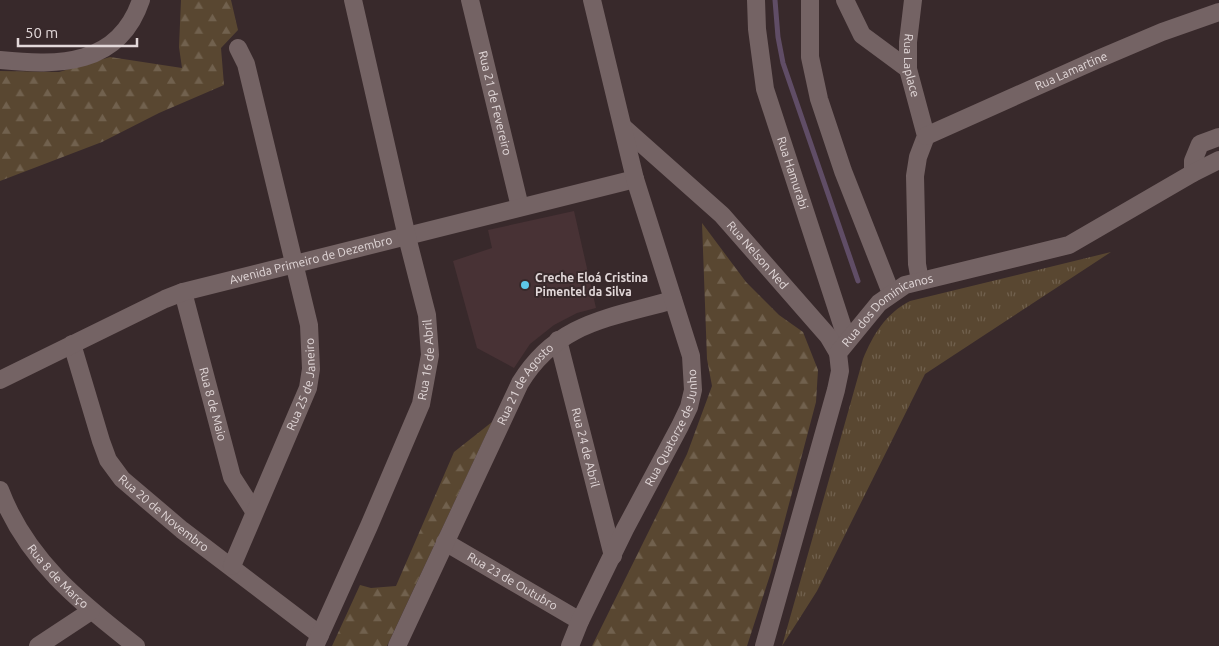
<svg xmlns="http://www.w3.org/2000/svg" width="1219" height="646" font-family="Ubuntu,sans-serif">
<defs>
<pattern id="grass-tufts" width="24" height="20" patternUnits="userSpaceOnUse" patternTransform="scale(1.25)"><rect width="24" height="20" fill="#594731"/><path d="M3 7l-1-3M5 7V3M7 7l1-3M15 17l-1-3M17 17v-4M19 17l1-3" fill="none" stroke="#71614e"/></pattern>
<pattern id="forest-firs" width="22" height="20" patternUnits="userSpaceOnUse" patternTransform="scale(1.25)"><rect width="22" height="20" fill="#594731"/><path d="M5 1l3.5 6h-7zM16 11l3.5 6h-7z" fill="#71614e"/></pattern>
</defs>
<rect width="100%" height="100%" fill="#38292b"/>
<!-- built -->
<path fill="#483235" d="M 574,211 L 596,308 L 577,313 L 554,325 L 530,344 L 514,368 L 477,348 L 453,261 L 492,248 L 488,230 Z"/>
<!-- grass -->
<path fill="url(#grass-tufts)" d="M 1111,252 L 925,374 L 817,591 L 782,646 L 863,359 C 873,335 885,314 910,301 Z"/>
<!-- forest -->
<g fill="url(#forest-firs)">
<path d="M 181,0 L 231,0 L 238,30 L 221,48 L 224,85 L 159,113 L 102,142 L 0,181 L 0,71 L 59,72 L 110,57 L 182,68 L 179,47 Z"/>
<path d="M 702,223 L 746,282 L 779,315 L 803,332 L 818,370 L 816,402 L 771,572 L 747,646 L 592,646 L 687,454 L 712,386 L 707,359 Z"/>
<path d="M 492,422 L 387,646 L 332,646 L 360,585 L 371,588 L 396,586 L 454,452 Z"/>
</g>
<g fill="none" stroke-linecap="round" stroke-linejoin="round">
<!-- stream -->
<path stroke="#604d66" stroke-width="5" d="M 775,0 L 778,37 L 783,63 L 858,281"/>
<!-- minor -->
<g stroke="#746364" stroke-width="18">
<path id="s1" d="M 470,0 L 520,207"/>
<path id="s2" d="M 756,0 L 757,29 L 765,89 L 847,340"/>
<path d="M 810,0 L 810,57 L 819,99 L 843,171 L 891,293"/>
<path d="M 845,0 L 862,35 L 908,69"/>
<path id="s3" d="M 913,0 L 908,42 L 908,69 L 926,136 L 918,157 L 915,176 L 917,264 L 920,281"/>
<path d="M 0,60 C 59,66 119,66 141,0"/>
<path id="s4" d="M 623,127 L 722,215 L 828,336 L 838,353"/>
<path id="s5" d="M 926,136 L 1096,60 L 1162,32 L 1219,12"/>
<path d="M 1193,173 L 1193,161 L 1200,144 L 1219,137"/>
<path id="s6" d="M 183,292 L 232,477 L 254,511"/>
<path id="s7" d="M 558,340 L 613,556"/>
<path id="s8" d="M 72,344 L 101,441 L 108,460 L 122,479 L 182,530 L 320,635"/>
<path id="s9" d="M 0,380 L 165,299 L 183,292 L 635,179"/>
<path id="s10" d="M 0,490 C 26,559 79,602 136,646"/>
<path id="s11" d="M 445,542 L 580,621"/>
<path id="s12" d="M 232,566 L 308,388 L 311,369 L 309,325 L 246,64 L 238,48"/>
<path d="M 38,646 L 91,611"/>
<path id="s13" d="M 315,646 L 369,526 L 421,404 L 430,355 L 427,315 L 407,237 L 353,0"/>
<path id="s14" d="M 397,646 L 520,383 C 557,322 610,318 673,300"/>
<path id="s15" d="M 570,646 L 580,621 L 625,529 L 680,426 L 689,407 L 693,390 L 691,356 L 635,179 L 592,0"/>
<path id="s16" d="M 764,646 L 836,390 L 840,371 L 838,353 L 879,303 L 905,285 L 1069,245 L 1193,173 L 1219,160"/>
</g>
</g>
<!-- markers -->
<circle fill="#5dc7e8" stroke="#38292b" stroke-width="2" cx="525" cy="285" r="5"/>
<g text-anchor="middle" stroke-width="4" stroke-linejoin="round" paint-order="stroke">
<!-- street labels -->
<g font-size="12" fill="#e2d8d9" stroke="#38292b">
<text dy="4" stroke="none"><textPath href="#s3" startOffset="66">Rua Laplace</textPath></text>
<text dy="4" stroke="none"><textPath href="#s5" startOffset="159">Rua Lamartine</textPath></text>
<text dy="4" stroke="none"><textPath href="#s1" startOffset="106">Rua 21 de Fevereiro</textPath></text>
<text dy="4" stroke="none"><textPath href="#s2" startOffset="178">Rua Hamurabi</textPath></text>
<text dy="4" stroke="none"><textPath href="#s4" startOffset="186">Rua Nelson Ned</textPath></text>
<text dy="4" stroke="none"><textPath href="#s9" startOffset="335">Avenida Primeiro de Dezembro</textPath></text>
<text dy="4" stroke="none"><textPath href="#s16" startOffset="371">Rua dos Dominicanos</textPath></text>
<text dy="4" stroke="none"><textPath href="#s13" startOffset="309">Rua 16 de Abril</textPath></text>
<text dy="4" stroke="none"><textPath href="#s12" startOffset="196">Rua 25 de Janeiro</textPath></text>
<text dy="4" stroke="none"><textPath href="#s14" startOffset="292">Rua 21 de Agosto</textPath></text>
<text dy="4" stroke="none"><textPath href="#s6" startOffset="116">Rua 8 de Maio</textPath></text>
<text dy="4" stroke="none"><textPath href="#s15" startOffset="242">Rua Quatorze de Junho</textPath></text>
<text dy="4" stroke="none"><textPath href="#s7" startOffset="111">Rua 24 de Abril</textPath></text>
<text dy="4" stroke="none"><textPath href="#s8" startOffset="199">Rua 20 de Novembro</textPath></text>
<text dy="4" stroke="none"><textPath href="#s10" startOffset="105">Rua 8 de Março</textPath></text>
<text dy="4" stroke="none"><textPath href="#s11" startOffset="78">Rua 23 de Outubro</textPath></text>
</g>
<!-- poi labels -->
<g font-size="12" font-weight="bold" fill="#e2d8d9" stroke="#38292b" text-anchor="start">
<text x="535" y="282">Creche Eloá Cristina<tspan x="535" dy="14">Pimentel da Silva</tspan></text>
</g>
</g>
<!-- scale -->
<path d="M18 38v8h119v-8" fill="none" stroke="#e2d8d9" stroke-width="2.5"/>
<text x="25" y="38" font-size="15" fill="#e2d8d9" stroke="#38292b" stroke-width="4" paint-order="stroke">50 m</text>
</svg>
